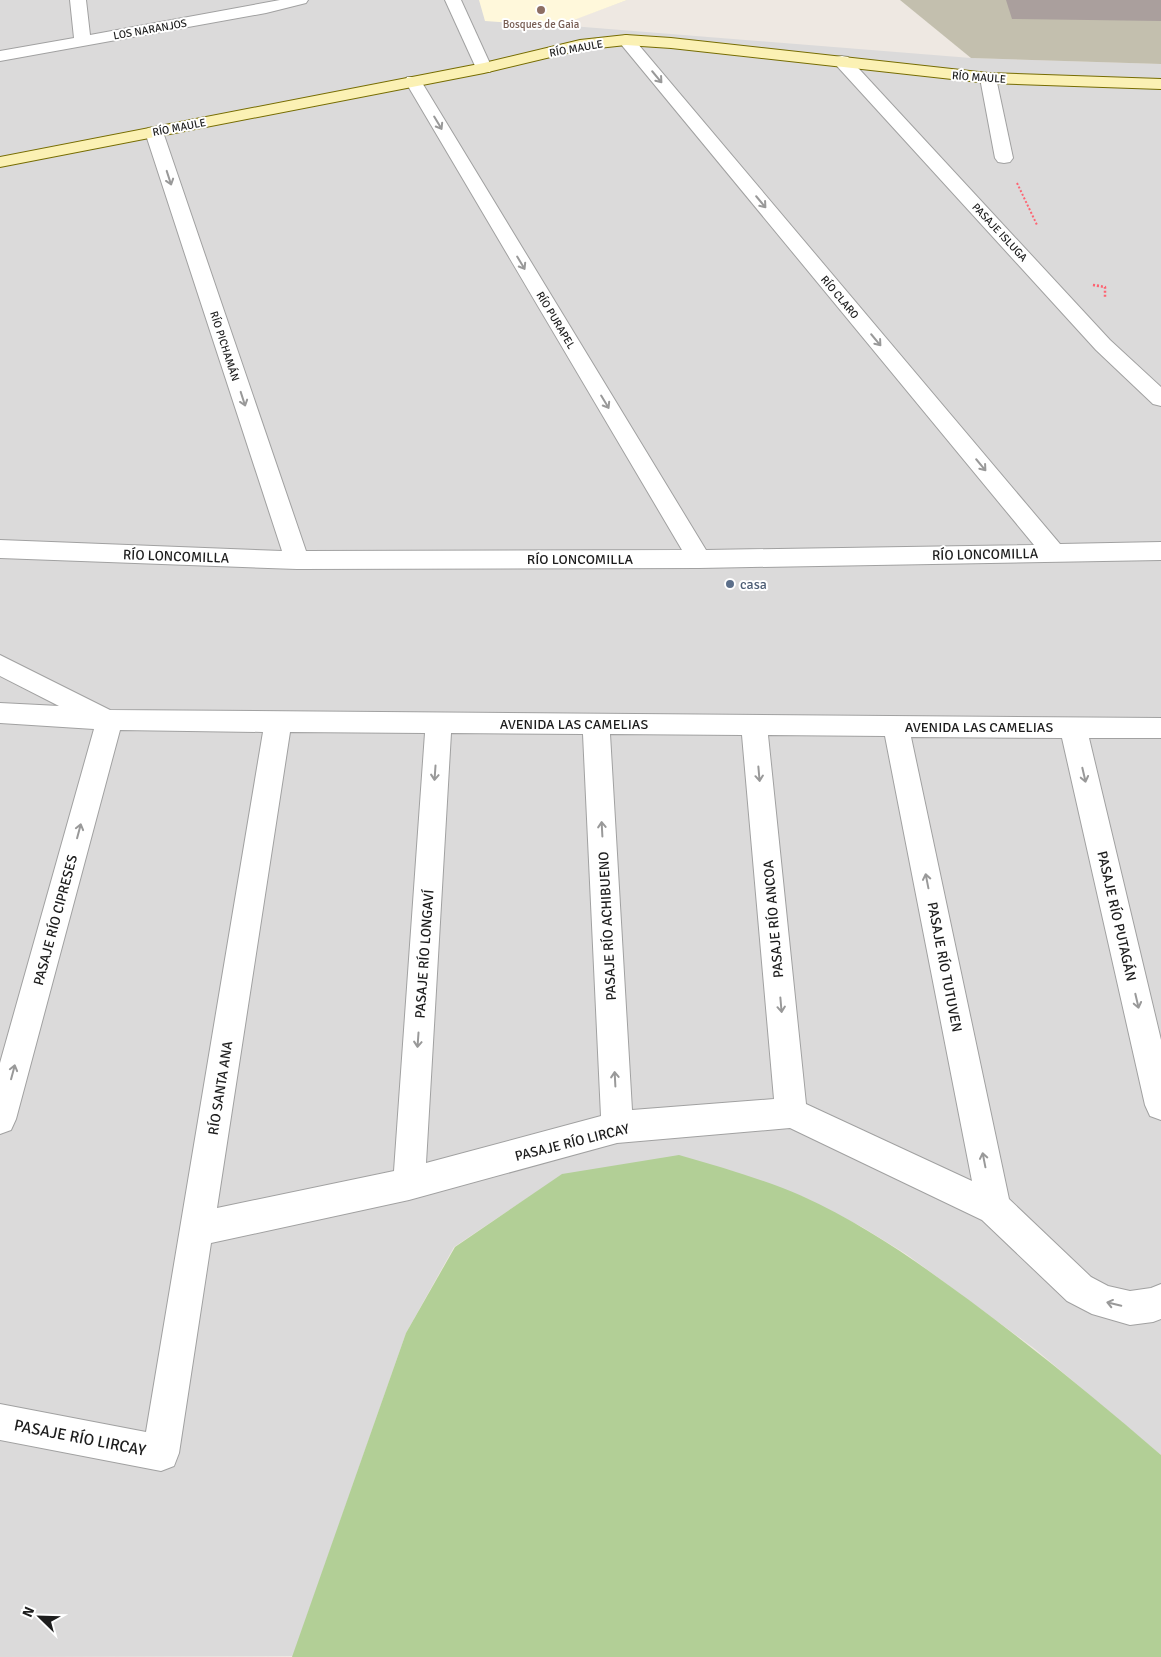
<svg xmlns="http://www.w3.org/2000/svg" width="1161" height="1657" font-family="Signika,sans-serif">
<rect width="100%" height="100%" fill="#eee8e2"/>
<!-- residential -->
<path fill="#dbdada" d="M 0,0 L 627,0 L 559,25 L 971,58 L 1161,64 L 1161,1455 L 1035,1349 L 906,1254 L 862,1227 L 802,1196 L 563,1174 L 454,1247 L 406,1333 L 293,1656 L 0,1657 Z"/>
<!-- education -->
<path fill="#fff8db" d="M 479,0 L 627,0 L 558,26 L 485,21 Z"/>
<!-- construction -->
<path fill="#c3bfae" d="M 900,0 L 1161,0 L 1161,64 L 971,58 Z"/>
<!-- forest -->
<path fill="#b2cf96" d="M 679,1155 C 721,1167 762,1179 802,1196 C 862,1223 916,1261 969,1300 C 1035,1349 1099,1401 1161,1455 L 1161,1657 L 292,1657 L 406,1333 L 455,1247 L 562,1174 Z"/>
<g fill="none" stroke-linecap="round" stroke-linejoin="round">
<!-- street casing -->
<g stroke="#a1a1a1" stroke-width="2">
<g id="street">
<path d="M 70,0 L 86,0 L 90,35 L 280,0 L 308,0 L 306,3 L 266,13 L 0,61 L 0,51 L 74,38 Z"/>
<path d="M 445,0 L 461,0 L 492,68 L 490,72 L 478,72 L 476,68 Z"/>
<path d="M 626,35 L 632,37 L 1060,544 L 1161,542 L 1161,560 L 699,568 L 297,569 L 0,558 L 0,540 L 282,551 L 145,132 L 148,128 L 154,127 L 160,128 L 163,132 L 306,551 L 682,550 L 405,81 L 407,77 L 419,77 L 421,81 L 706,550 L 1034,545 L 620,43 L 618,40 L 620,37 Z"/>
<path d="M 842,56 L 848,57 L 1110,340 L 1161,387 L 1161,406 L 1153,404 L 1096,350 L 836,65 L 834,61 L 836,57 Z"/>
<path d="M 988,73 L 994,74 L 996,78 L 1013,158 L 1010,162 L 1004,163 L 998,162 L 995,158 L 980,78 L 982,74 Z"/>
<path d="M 0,655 L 110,710 L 1161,718 L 1161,738 L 1089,738 L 1161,1040 L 1161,1120 L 1150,1116 L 1145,1105 L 1062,738 L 911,737 L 1009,1199 L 1091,1277 L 1108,1286 L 1130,1291 L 1151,1288 L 1161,1284 L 1161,1319 L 1153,1322 L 1130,1325 L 1092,1314 L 1067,1301 L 982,1220 L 790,1128 L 617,1143 L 409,1200 L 211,1243 L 179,1453 L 174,1466 L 161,1471 L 0,1440 L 0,1404 L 146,1432 L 263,732 L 120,730 L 16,1119 L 11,1130 L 0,1134 L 0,1063 L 94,729 L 0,723 L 0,703 L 59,706 L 0,676 ZM 290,732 L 425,733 L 394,1171 L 217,1208 ZM 451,733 L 583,734 L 601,1116 L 426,1163 ZM 610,734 L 742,735 L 774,1099 L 632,1110 ZM 768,735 L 885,736 L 972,1181 L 806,1104 Z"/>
</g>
</g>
<!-- secondary casing -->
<g stroke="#766c02" stroke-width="2">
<path id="secondary" d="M 626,35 L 671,38 L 988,73 L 1161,79 L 1161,89 L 988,83 L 671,48 L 626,45 L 580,50 L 484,73 L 0,167 L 0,157 L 484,63 L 580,40 Z"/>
</g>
<!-- path-far1 -->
<g stroke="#fd6573" stroke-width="2" stroke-dasharray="2 2" stroke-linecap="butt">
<path d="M 1017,183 L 1037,225"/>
<path d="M 1093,285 L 1100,286"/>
</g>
<!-- path -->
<path stroke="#fd6573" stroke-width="2.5" stroke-dasharray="2 2" stroke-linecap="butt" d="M 1093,285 L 1105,287 L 1105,298"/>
<!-- street -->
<use href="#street" fill="#fff" fill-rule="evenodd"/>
<!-- secondary -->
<use href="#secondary" fill="#fbf1b4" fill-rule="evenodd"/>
</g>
<!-- wall -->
<path fill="#aa9f9d" d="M 1006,0 L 1161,0 L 1161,21 L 1012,19 Z"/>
<!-- one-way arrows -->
<defs><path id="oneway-shaft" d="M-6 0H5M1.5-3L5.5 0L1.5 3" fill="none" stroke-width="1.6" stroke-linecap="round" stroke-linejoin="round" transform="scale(1.25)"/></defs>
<g stroke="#999">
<use href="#oneway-shaft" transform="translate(657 77) rotate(50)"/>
<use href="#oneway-shaft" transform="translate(438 123) rotate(59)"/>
<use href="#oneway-shaft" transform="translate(169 178) rotate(72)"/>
<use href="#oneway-shaft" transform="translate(761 202) rotate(50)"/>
<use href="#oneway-shaft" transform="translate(521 263) rotate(59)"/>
<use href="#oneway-shaft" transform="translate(876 340) rotate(50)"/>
<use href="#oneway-shaft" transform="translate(243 399) rotate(72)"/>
<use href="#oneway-shaft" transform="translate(605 402) rotate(59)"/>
<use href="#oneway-shaft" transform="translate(981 465) rotate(50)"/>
<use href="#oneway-shaft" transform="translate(435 773) rotate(94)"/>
<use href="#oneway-shaft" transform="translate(759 774) rotate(85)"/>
<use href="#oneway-shaft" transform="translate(1084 775) rotate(77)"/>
<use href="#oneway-shaft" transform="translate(602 829) rotate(-93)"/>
<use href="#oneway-shaft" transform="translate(79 831) rotate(-75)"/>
<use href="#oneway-shaft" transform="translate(927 881) rotate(-101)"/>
<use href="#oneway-shaft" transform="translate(1137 1001) rotate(77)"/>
<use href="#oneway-shaft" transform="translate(781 1005) rotate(85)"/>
<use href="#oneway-shaft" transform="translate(418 1040) rotate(94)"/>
<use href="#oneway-shaft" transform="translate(13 1072) rotate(-75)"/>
<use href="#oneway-shaft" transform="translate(615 1079) rotate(-93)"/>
<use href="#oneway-shaft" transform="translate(984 1160) rotate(-101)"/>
<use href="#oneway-shaft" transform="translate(1114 1304) rotate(-167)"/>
</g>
<!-- markers -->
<circle fill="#8d6e63" stroke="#fff" stroke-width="2" cx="541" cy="10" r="5"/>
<circle fill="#5c6f8a" stroke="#fff" stroke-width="2" cx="730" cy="584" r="5"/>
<g text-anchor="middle" stroke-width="4" stroke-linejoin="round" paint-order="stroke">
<!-- far-education labels -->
<g font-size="11" fill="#785e54" stroke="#fff">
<text x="541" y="28">Bosques de Gaia</text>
</g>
<!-- far-street labels -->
<g font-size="11" fill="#1d1d1d" stroke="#fff">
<text transform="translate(150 29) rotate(-10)" y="4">LOS NARANJOS</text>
<text transform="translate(576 48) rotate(-10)" y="4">RÍO MAULE</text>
<text transform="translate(979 77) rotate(4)" y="4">RÍO MAULE</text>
<text transform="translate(179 127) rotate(-11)" y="4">RÍO MAULE</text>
<text transform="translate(1000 232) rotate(47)" y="4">PASAJE ISLUGA</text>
<text transform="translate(840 297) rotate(50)" y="4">RÍO CLARO</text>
<text transform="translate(556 320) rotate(59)" y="4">RÍO PURAPEL</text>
<text transform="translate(225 346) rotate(72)" y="4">RÍO PICHAMÁN</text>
</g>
<!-- street labels -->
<g font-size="14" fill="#1d1d1d" stroke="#fff">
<text transform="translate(985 554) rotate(-1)" y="5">RÍO LONCOMILLA</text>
<text transform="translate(176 556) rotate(2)" y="5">RÍO LONCOMILLA</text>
<text x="580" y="564">RÍO LONCOMILLA</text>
<text x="574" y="729">AVENIDA LAS CAMELIAS</text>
<text x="979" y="732">AVENIDA LAS CAMELIAS</text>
<text transform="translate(1117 916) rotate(77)" y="5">PASAJE RÍO PUTAGÁN</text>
<text transform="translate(773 919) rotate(-95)" y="5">PASAJE RÍO ANCOA</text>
<text transform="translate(55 920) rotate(-75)" y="5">PASAJE RÍO CIPRESES</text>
<text transform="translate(607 926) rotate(-93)" y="5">PASAJE RÍO ACHIBUENO</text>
<text transform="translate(424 954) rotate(-86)" y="5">PASAJE RÍO LONGAVÍ</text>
<text transform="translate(945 967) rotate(79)" y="5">PASAJE RÍO TUTUVEN</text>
<text transform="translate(220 1088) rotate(-81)" y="5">RÍO SANTA ANA</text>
<text transform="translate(572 1142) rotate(-14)" y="5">PASAJE RÍO LIRCAY</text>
</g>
<!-- service labels -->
<g font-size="14" fill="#4e5e75" stroke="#fff" text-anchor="start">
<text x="740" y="589">casa</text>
</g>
<!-- near-street labels -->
<g font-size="16" fill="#1d1d1d" stroke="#fff">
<text transform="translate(80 1437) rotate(11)" y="6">PASAJE RÍO LIRCAY</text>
</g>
</g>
<!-- north arrow -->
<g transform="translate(40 1617) rotate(293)" stroke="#ffffff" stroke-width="4" paint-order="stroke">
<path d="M0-4L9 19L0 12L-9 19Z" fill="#1d1d1d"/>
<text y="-8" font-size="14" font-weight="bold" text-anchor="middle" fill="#1d1d1d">N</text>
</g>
</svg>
